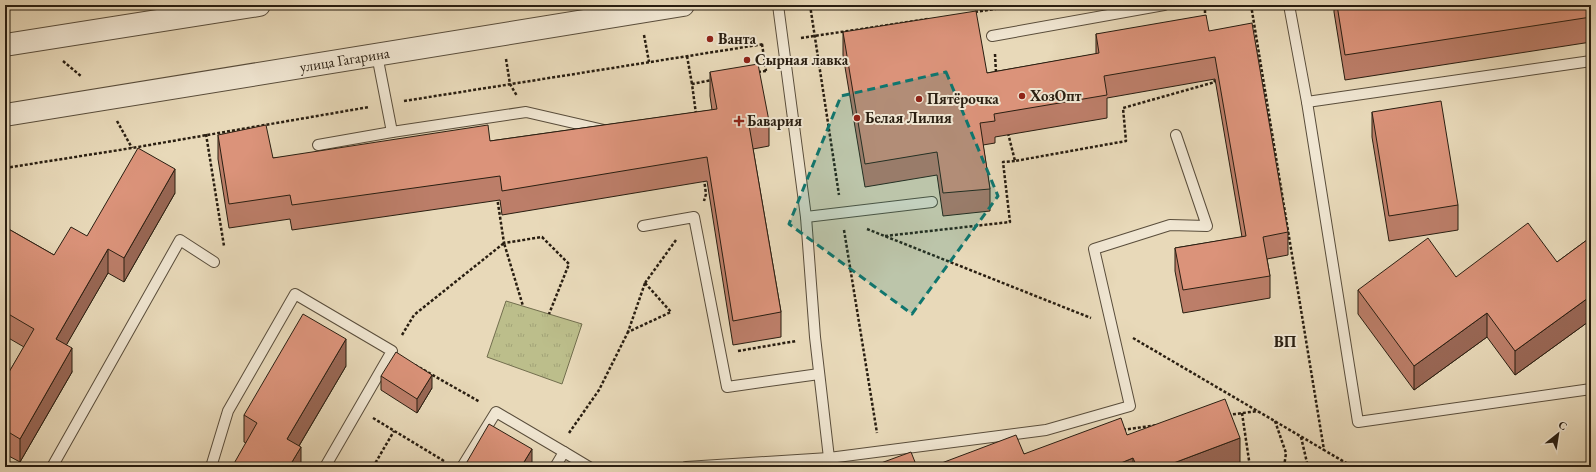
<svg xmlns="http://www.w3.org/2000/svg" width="1596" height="472" font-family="'EB Garamond',serif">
<defs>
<pattern id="park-tufts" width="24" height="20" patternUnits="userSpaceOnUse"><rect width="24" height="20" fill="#bcbe8b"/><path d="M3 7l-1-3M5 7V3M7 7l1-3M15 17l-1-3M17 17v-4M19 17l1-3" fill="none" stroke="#a2a377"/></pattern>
</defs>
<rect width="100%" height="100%" fill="#e8d9b9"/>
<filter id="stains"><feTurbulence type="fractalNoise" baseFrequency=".005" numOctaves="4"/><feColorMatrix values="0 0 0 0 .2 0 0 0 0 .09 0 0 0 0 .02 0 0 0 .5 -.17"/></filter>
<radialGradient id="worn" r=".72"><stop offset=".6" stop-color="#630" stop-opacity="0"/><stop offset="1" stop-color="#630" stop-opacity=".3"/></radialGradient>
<!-- park -->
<path fill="url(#park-tufts)" stroke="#726e4e" d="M 506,301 L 582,324 L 562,384 L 487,357 Z"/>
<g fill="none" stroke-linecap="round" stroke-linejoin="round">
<!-- service casing -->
<g stroke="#594d3b" stroke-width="12">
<g id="service">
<path d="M 778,5 L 806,217 L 815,337 L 829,458 L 1046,430 L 1130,406 L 1094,249 L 1170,225 L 1207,226 L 1176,135"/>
<path d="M 1289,5 L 1307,102 L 1358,422 L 1591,389"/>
<path d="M 992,36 L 1164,5"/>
<path d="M 377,55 L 392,132 L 526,112 L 604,130"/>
<path d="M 1307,102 L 1591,61"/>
<path d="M 318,145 L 392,132"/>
<path d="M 806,217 L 932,202"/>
<path d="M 643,226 L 694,217 L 727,387 L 819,374"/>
<path d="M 52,467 L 180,240 L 214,262"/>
<path d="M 211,467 L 228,411 L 295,294 L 392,351 L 325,467"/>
<path d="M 462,467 L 496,412 L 564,452"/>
<path d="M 555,467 L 564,452 L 589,467"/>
<path d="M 686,467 L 829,458"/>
</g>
</g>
<!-- tertiary casing -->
<g stroke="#594d3b" stroke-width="24">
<g id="tertiary">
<path d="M 5,45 L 259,5"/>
<path id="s1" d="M 5,115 L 683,5"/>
</g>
</g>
<!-- path -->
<g stroke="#291e11" stroke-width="2.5" stroke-dasharray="3 2" stroke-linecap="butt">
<path d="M 810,5 L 839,195"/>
<path d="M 1205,5 L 1205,17"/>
<path d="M 1251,5 L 1324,450 L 1353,467"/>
<path d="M 975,12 L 1022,5"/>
<path d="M 644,35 L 649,62"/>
<path d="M 801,38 L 928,19"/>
<path d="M 762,44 L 766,71"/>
<path d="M 995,54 L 996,73"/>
<path d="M 687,56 L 692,84"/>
<path d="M 506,59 L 510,84 L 517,96"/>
<path d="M 63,61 L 82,77"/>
<path d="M 758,72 L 766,71 L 766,73"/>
<path d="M 404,101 L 764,44"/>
<path d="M 696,114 L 692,84 L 712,80"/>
<path d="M 117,121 L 132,148"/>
<path d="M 1008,133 L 1015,161 L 1126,141 L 1123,108 L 1215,82 L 1214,78"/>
<path d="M 206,134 L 224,246"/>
<path d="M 5,168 L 132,148 L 369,107"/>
<path d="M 704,179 L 706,194 L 704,201"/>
<path d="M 497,197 L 504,243 L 542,237 L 569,264 L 549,314"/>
<path d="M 867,229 L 1091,318"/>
<path d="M 844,230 L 877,433"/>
<path d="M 885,236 L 1010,222 L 1003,162 L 1015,161"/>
<path d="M 645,283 L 676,240"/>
<path d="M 645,283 L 671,312 L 628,332 Z"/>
<path d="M 402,335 L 414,315 L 504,243 L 523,306"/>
<path d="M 1133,338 L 1324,450"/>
<path d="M 738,351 L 796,341"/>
<path d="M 415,365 L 480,402"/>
<path d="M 1242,413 L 1250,467"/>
<path d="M 1228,415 L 1258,411"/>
<path d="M 373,418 L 444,461"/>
<path d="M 1275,421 L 1286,453 L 1284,467"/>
<path d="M 1123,430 L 1157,425"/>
<path d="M 569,433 L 599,390 L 628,332"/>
<path d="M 1301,437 L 1308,467"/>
<path d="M 373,467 L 394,431"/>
</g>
<!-- service -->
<use href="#service" stroke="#f0e6d2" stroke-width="10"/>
<!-- tertiary -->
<use href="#tertiary" stroke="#f0e6d2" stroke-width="22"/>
</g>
<!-- wall -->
<g fill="#bc7e69" stroke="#291e11">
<path d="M 1334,5 L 1591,5 L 1591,42 L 1345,80 L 1334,12 Z"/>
<path d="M 1209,31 L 1288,232 L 1288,255 L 1267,259 L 1270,276 L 1270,298 L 1183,313 L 1175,271 L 1175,248 L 1242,237 L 1215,79 L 1107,98 L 1107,118 L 995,137 L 995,143 L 983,145 L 990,189 L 990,211 L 943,216 L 937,175 L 865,187 L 843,55 L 843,32 L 987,73 L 1096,54 L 1096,34 Z"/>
<path d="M 710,72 L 769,121 L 769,146 L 753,149 L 781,312 L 781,337 L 733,345 L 707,181 L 502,215 L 500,200 L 292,230 L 290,219 L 229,228 L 218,159 L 218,135 L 273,158 L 490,141 L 712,110 L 710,96 Z"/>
<path d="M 1372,112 L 1458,205 L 1458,230 L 1389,241 L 1372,137 Z"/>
<path d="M 175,193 L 124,282 L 108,273 L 66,345 L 72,372 L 20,462 L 5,454 L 5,379 L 24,347 L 5,336 L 5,227 L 54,255 Z"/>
<path d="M 1591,237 L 1591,326 L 1588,322 L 1515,375 L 1487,337 L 1414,390 L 1358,314 L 1358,290 L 1456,277 L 1557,262 Z"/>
<path d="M 346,366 L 299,446 L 301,467 L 244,442 L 244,415 Z"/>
<path d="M 381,376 L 432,388 L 417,413 L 381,390 Z"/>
<path d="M 1127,435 L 1240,465 L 1235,467 L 931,467 L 1024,454 Z"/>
</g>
<!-- shaded-wall -->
<g fill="#996755" stroke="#291e11">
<path d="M 175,169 L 175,193 L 124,282 L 124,258 Z"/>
<path d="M 108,249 L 108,273 L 56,363 L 56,339 Z"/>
<path d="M 1588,298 L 1588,322 L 1515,375 L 1515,351 Z"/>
<path d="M 1487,313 L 1487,337 L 1414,390 L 1414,366 Z"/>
<path d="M 346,339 L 346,366 L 287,466 L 287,439 Z"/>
<path d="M 72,348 L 72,372 L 20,462 L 20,439 Z"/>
<path d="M 432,375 L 432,388 L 417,413 L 417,399 Z"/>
<path d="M 1240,438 L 1240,465 L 1235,467 L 1163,467 Z"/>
<path d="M 301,447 L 301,467 L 289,467 Z"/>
<path d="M 532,449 L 532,467 L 521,467 Z"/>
<path d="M 1133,458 L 1133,467 L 1111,467 Z"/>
</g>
<!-- building -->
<g fill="#db937a" stroke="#291e11">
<path d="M 1337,5 L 1591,5 L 1591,17 L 1345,55 Z"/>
<path d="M 976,11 L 987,73 L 1099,53 L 1096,34 L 1206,15 L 1209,31 L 1252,23 L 1288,232 L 1263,237 L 1270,276 L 1183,290 L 1175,248 L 1246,236 L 1215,57 L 1104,76 L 1107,95 L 994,114 L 995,121 L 980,123 L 990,189 L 943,193 L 937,152 L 865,164 L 843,32 Z"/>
<path d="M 758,64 L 769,121 L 749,125 L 781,312 L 733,321 L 707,157 L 502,191 L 500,176 L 292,205 L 290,195 L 229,204 L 218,135 L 266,125 L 273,158 L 488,125 L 490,141 L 717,109 L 710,72 Z"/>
<path d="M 1441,101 L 1458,205 L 1389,216 L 1372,112 Z"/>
<path d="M 138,148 L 175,169 L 124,258 L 108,249 L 56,339 L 72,348 L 20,439 L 5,430 L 5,379 L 34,329 L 5,312 L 5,227 L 54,255 L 71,227 L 87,236 Z"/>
<path d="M 1528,223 L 1557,262 L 1591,237 L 1591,302 L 1588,298 L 1515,351 L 1487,313 L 1414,366 L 1358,290 L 1428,238 L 1456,277 Z"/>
<path d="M 303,314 L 346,339 L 287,439 L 301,447 L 289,467 L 232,467 L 257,423 L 244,415 Z"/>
<path d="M 396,352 L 432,375 L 417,399 L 381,376 Z"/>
<path d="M 1225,399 L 1240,438 L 1163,467 L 1137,467 L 1133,458 L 1111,467 L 931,467 L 1016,435 L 1024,454 L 1121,418 L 1127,435 Z"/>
<path d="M 489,424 L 532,449 L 521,467 L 464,467 Z"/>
<path d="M 911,452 L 917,467 L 870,467 Z"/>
</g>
<!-- marked area -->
<path fill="#0f766e" fill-opacity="0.2" stroke="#0f766e" stroke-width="3" stroke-dasharray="8 5" stroke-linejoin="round" d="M 946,72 L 998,196 L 912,314 L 789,224 L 841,96 Z"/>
<!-- markers -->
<g fill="#8f2418" stroke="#f0e6d2" stroke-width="1.5">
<circle cx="710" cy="39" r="4"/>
<circle cx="747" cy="60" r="4"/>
<circle cx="1022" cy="96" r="4"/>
<circle cx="919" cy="99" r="4"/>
<circle cx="857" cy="118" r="4"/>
<path d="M737 115h4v4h4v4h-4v4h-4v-4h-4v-4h4z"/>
</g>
<g text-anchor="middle" stroke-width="4" stroke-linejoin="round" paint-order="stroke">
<!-- poi labels -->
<g font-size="15" font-weight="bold" fill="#291e11" stroke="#f0e6d2" text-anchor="start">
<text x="718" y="44">Ванта</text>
<text x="755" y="65">Сырная лавка</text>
<text x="1030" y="101">ХозОпт</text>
<text x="927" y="104">Пятёрочка</text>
<text x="865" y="123">Белая Лилия</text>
<text x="747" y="126">Бавария</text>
</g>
<!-- street labels -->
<g font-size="15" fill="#291e11" stroke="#f0e6d2">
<text dy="5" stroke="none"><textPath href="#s1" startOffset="344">улица Гагарина</textPath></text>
</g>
<!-- neighbourhood labels -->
<g font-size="16" font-weight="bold" fill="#291e11" stroke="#f0e6d2">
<text x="1285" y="347">ВП</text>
</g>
</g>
<!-- margin -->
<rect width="1596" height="472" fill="none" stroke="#e8d9b9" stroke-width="20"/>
<rect x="6" y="6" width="1584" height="460" fill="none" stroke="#291e11" stroke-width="2"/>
<rect x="10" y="10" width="1576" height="452" fill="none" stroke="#291e11"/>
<!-- north arrow -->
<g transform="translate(1558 434) rotate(30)" stroke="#f0e6d2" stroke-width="3" paint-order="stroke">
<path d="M0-3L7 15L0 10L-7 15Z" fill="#291e11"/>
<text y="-6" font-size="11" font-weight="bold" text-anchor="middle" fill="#291e11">С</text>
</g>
<rect width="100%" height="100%" filter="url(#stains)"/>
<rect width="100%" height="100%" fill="url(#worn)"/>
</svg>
